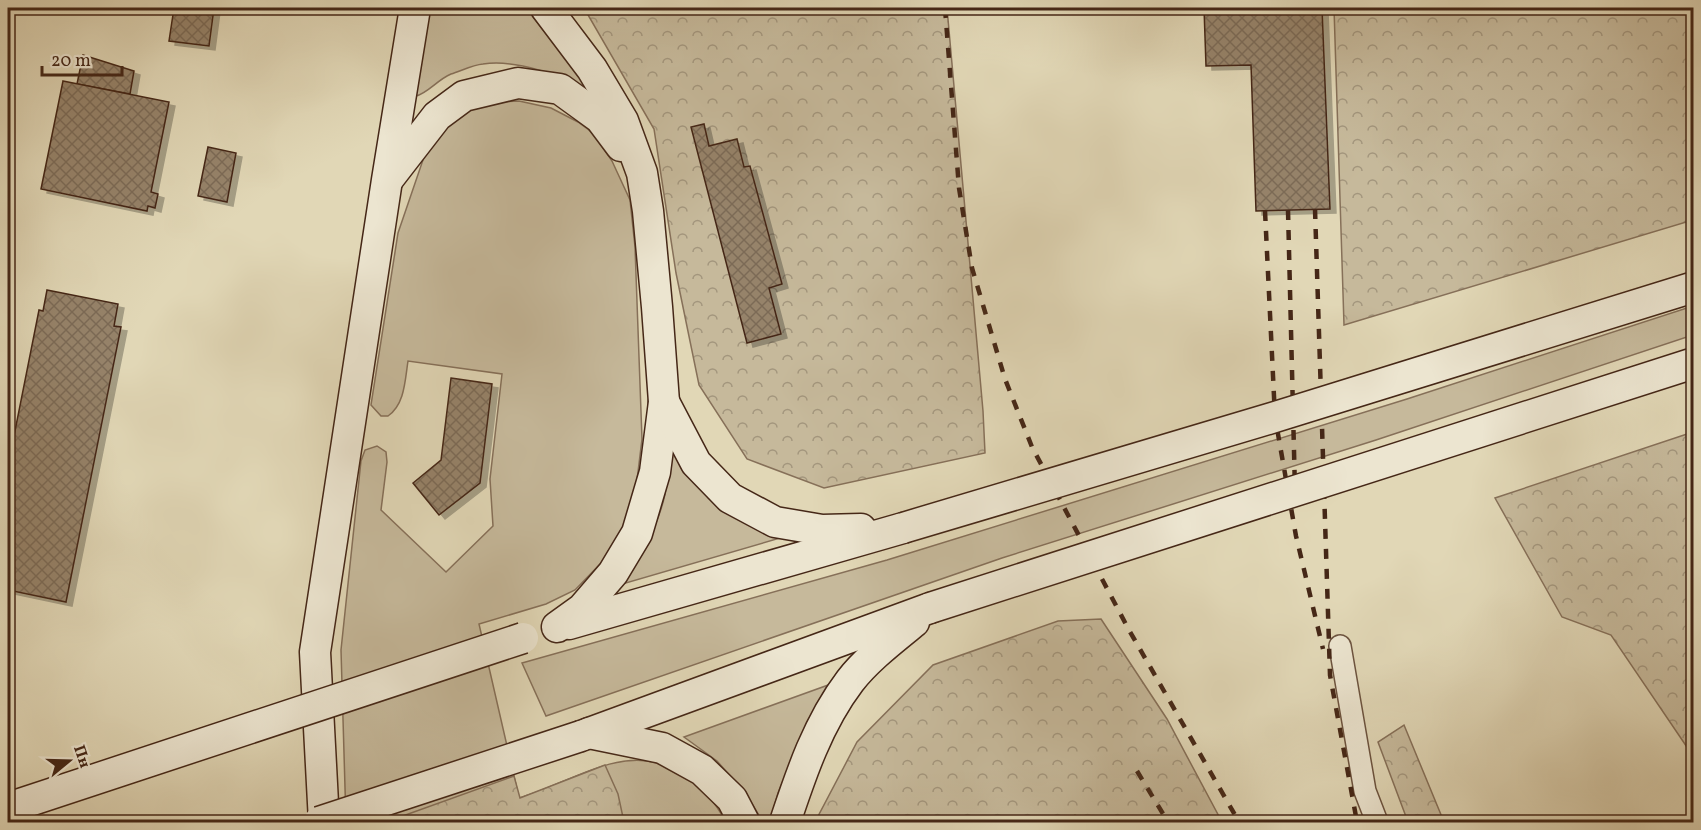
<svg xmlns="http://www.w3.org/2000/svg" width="1701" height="830" font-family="Vollkorn,serif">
<defs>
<pattern id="forest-crowns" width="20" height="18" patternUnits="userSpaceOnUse" patternTransform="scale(1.5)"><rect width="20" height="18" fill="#c6b99b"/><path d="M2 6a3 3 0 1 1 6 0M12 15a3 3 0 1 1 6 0" fill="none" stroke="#a3967d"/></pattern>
<pattern id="building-cross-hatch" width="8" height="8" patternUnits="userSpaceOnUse" patternTransform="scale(1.5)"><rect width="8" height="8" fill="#96836a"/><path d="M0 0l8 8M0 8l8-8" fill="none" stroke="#7c6b56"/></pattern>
<filter id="shadow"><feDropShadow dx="6" dy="4" stdDeviation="0" flood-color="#0004"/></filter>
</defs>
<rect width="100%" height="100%" fill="#e1d7b6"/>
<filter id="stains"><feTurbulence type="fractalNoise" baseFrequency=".00333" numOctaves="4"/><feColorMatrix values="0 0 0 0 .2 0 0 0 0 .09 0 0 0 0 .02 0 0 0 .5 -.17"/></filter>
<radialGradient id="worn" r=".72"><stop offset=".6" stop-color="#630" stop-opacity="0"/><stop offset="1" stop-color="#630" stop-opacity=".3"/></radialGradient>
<!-- grass -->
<g fill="#c6b99b" stroke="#867059" stroke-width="1.5">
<path d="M 427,8 L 526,8 L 591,91 C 559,76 519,59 483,64 C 472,65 461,71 451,74 C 437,80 428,93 416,96 L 415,88 Z"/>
<path d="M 519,101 L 551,108 L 578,122 L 593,133 L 612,161 L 630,200 L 635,247 L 642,439 L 637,480 L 626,522 L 602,562 L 575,590 L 546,604 L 479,624 L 519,798 C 561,787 612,750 657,763 C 666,766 675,771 682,775 C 703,787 715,802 726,822 L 346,822 L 341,650 L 361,461 L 365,450 L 377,446 L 386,452 L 387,462 L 381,510 L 446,572 L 493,526 L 490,479 L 502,374 L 408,361 C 405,380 405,404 388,416 L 381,416 L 371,405 L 398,233 L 425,154 L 442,131 L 463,113 L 491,102 Z"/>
<path d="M 1693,306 L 1693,335 L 1376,440 L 1002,558 L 546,716 L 522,663 L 887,560 L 1407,399 Z"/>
<path d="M 670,437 L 787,536 L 619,585 C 639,557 658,528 665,494 C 668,475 668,456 670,437 Z"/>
<path d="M 831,684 L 808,722 L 778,793 L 770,822 L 763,822 L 746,794 L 717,761 L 684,737 Z"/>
</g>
<!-- forest -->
<g fill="url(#forest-crowns)" stroke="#867059" stroke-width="1.5">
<path d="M 584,8 L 947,8 L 983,411 L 985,453 L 824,488 L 747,459 L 699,385 L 676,273 L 654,129 Z"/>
<path d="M 1334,8 L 1693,8 L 1693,220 L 1344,325 Z"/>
<path d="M 1693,432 L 1694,432 L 1693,756 L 1611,635 L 1562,617 L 1495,498 Z"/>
<path d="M 1101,619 L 1167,719 L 1222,822 L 1080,822 L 1075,815 L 1064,822 L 815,822 L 857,742 L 933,665 L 1058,621 Z"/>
<path d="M 1404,725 L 1444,822 L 1408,822 L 1378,742 Z"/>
<path d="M 605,765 L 618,794 L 624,822 L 386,822 L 514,776 L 520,798 Z"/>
</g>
<!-- building -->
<g fill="url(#building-cross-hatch)" stroke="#452717" stroke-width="1.5" filter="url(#shadow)">
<path d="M 174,8 L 214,8 L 209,46 L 169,41 Z"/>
<path d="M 1204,8 L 1322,8 L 1330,209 L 1256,211 L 1251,65 L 1206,66 Z"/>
<path d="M 83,55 L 134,71 L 130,94 L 77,84 Z"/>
<path d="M 63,81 L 169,102 L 151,192 L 158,194 L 155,208 L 148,206 L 147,211 L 41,189 Z"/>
<path d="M 704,124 L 709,146 L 737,139 L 744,167 L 750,166 L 782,284 L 769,288 L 781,334 L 747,343 L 691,127 Z"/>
<path d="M 208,147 L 236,153 L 227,202 L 198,196 Z"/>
<path d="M 47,290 L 118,304 L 114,326 L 121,327 L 66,602 L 8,590 L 8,466 L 39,310 L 43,311 Z"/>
<path d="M 451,378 L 492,384 L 480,483 L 439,515 L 413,483 L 441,460 Z"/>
</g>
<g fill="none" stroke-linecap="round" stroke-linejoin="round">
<!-- street casing -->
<g stroke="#6c533f" stroke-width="24">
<path id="street" d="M 1340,646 L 1365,791 L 1377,822"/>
</g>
<!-- secondary casing -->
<g stroke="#452717" stroke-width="33">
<g id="secondary">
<path d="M 546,8 L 592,69 L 623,121 L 642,173 L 648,211 L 657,307 L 664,402 L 655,472 L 637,533 L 613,573 L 582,609 L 557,627"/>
<path d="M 389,178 L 437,116 L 464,96 L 518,83 L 560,89 L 600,118 L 621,146"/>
<path d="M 664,402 L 696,463 L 730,498 L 775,522 L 822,530 L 861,529"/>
<path d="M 569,624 L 903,528"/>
<path d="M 589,733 L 662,748 L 702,770 L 732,799 L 744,822"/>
<path d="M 581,736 L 930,608"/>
<path d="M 324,822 L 315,652 L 387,180 L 415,8"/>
<path d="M 785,822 C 801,774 818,723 850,681 C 867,659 892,640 914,622"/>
</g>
</g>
<!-- street -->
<use href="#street" stroke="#ece5d0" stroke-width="21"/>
<!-- secondary -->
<use href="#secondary" stroke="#ece5d0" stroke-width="30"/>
<!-- rail -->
<g stroke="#452717" stroke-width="4.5" stroke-dasharray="10 10" stroke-linecap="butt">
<path d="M 945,8 L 959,188 L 972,268 L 1005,379 L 1032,447 L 1129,630 L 1239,822"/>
<path d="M 1315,209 L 1330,675 L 1357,822"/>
<path d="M 1288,210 L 1295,491"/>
<path d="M 1265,211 L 1275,417 L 1296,536 L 1323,649"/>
<path d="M 1137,771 L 1168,822"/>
</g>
<!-- secondary-bridge casing -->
<g stroke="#452717" stroke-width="33" stroke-linecap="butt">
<g id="secondary-bridge">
<path d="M 903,528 L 1275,417 L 1694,287"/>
<path d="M 930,608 L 1694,363"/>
<path d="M 8,808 L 523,638"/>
<path d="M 319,822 L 581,736"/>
</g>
</g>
<!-- secondary-bridge -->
<use href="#secondary-bridge" stroke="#ece5d0" stroke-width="30"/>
</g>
<!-- margin -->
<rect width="1701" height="830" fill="none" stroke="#e1d7b6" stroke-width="30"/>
<rect x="9" y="9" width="1683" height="812" fill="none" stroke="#452717" stroke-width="3"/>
<rect x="15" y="15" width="1671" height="800" fill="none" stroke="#452717" stroke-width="1.5"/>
<!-- north arrow -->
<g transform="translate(69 761) rotate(71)" stroke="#ece5d0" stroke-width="4.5" paint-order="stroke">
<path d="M0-4.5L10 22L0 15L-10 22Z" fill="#452717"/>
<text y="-9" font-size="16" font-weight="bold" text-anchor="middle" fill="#452717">Пн</text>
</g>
<!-- scale -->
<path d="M42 66v9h80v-9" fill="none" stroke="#452717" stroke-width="3"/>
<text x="51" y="66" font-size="18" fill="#452717" stroke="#ece5d0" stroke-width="4.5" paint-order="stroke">20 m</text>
<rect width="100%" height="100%" filter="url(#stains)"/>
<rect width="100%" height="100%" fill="url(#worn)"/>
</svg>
